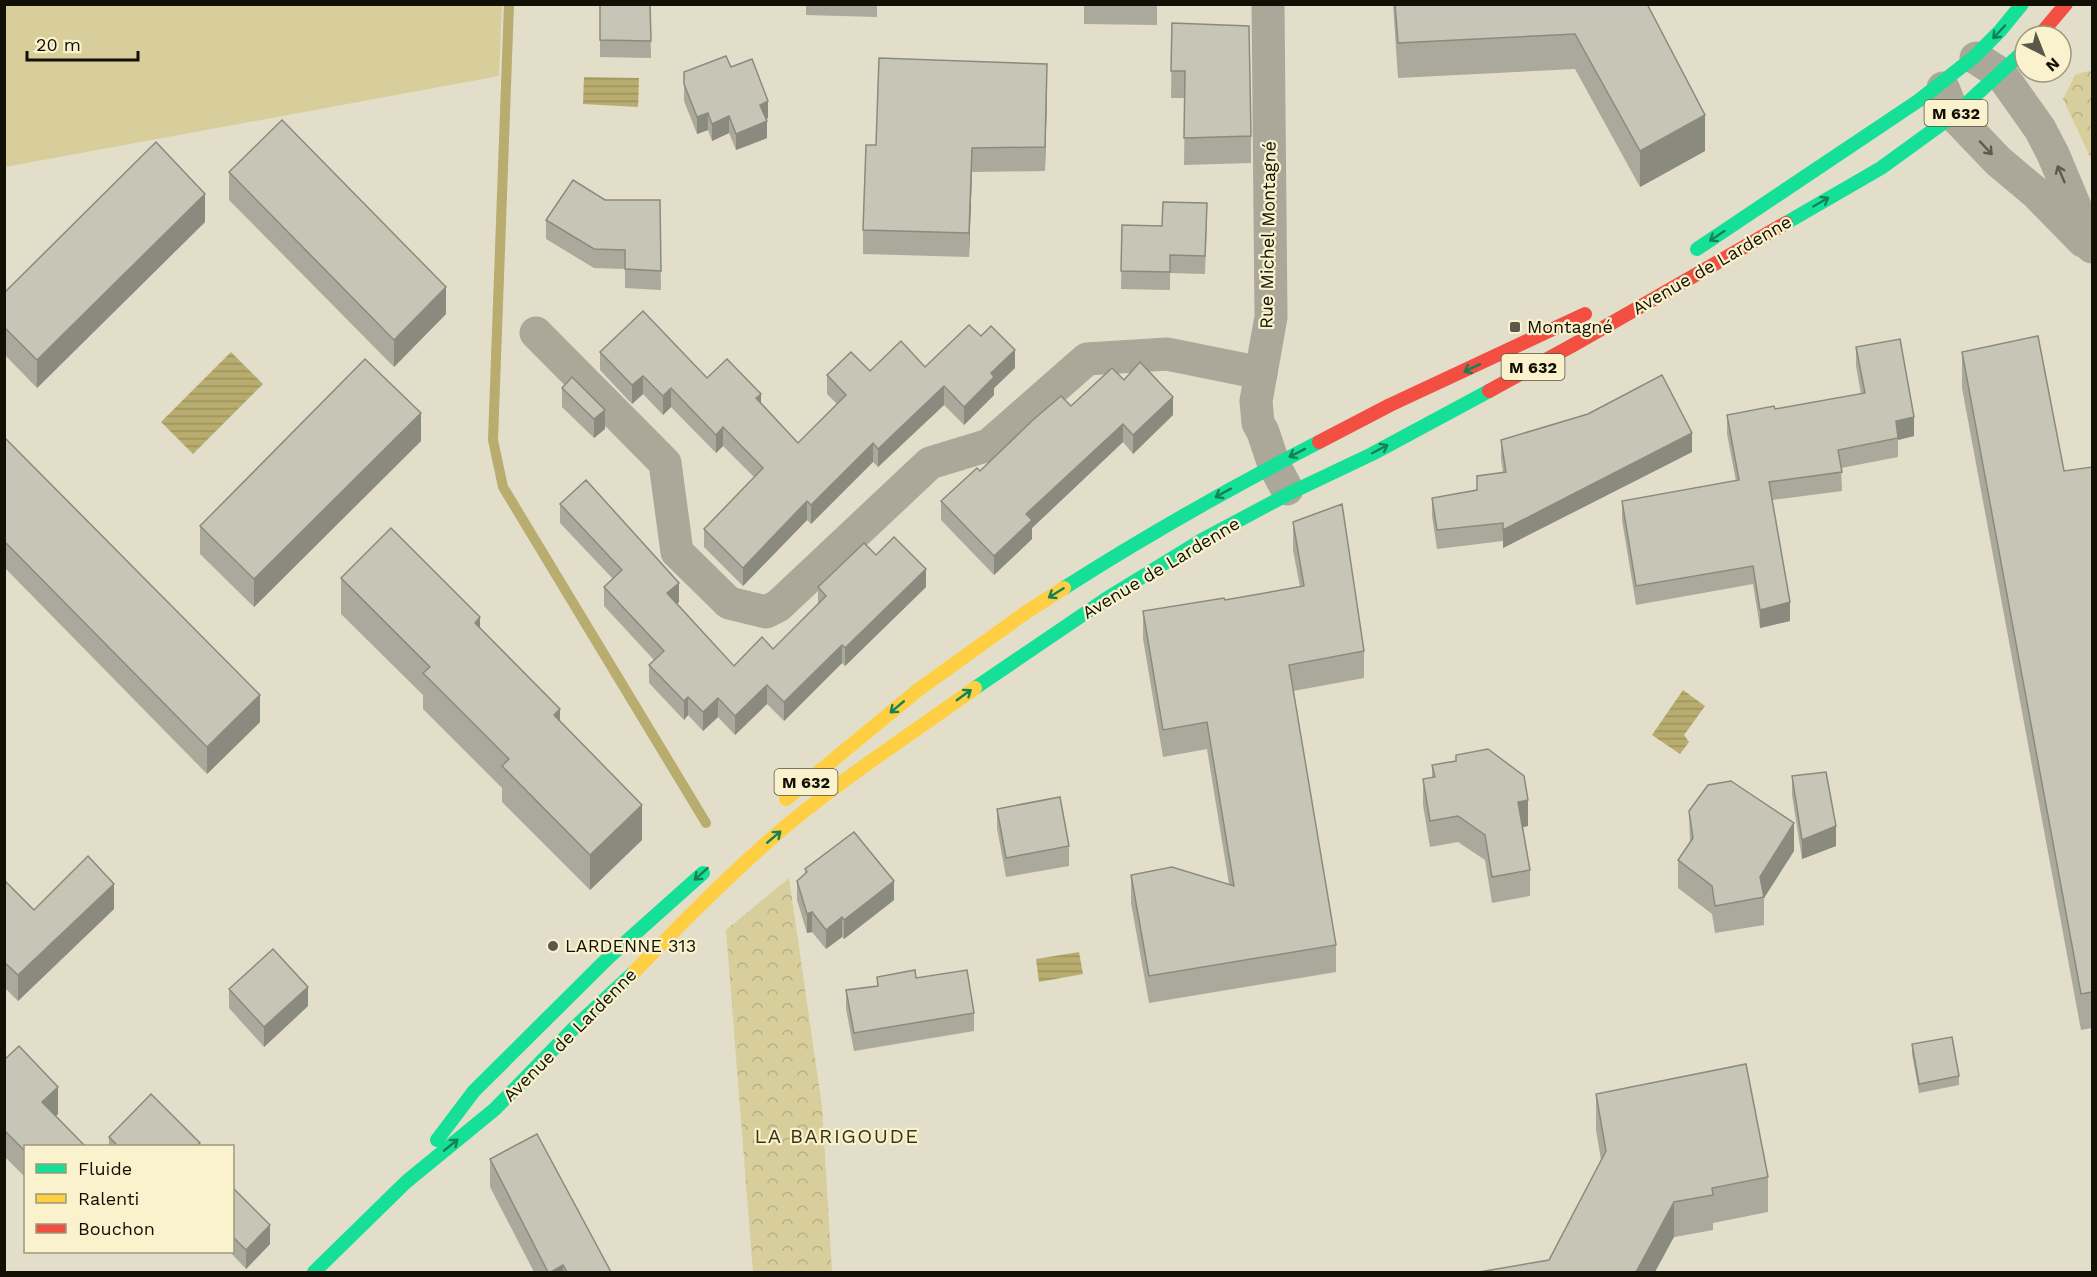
<svg xmlns="http://www.w3.org/2000/svg" width="2097" height="1277" font-family="'Work Sans',sans-serif">
<defs>
<pattern id="forest-crowns" width="20" height="18" patternUnits="userSpaceOnUse" patternTransform="scale(1.5)"><rect width="20" height="18" fill="#d8ce9c"/><path d="M2 6a3 3 0 1 1 6 0M12 15a3 3 0 1 1 6 0" fill="none" stroke="#b8b085"/></pattern>
<pattern id="water-rules" width="6" height="5" patternUnits="userSpaceOnUse" patternTransform="scale(1.5)"><rect width="6" height="5" fill="#b8ac6e"/><path d="M0 2.5h6" fill="none" stroke="#9d935e"/></pattern>
</defs>
<rect width="100%" height="100%" fill="#e2deca"/>
<!-- grass -->
<path fill="#d8ce9c" d="M 5,4 L 502,5 L 499,76 L 5,167 Z"/>
<!-- forest -->
<g fill="url(#forest-crowns)">
<path d="M 2092,70 L 2092,161 L 2063,99 L 2075,75 Z"/>
<path d="M 789,878 L 822,1107 L 832,1272 L 753,1272 L 726,930 Z"/>
</g>
<!-- water -->
<g fill="url(#water-rules)">
<path d="M 584,77 L 639,78 L 638,107 L 583,104 Z"/>
<path d="M 231,352 L 263,384 L 193,454 L 161,422 Z"/>
<path d="M 1683,690 L 1705,706 L 1684,735 L 1689,742 L 1680,754 L 1652,735 Z"/>
<path d="M 1079,952 L 1083,974 L 1039,982 L 1036,959 Z"/>
</g>
<g fill="none" stroke-linecap="round" stroke-linejoin="round">
<!-- stream -->
<path stroke="#b8ac6e" stroke-width="10" d="M 509,4 L 493,440 L 503,487 L 706,823"/>
<!-- street -->
<g stroke="#aba799" stroke-width="33">
<path d="M 1268,4 L 1271,317 L 1256,401 L 1258,423 L 1263,432 L 1274,465 L 1287,489"/>
<path d="M 1976,58 L 2001,74 L 2040,129 L 2053,154 L 2092,247"/>
<path d="M 1943,88 L 1954,115 L 1998,161 L 2035,192 L 2083,241"/>
<path d="M 536,333 L 665,463 L 677,552 L 729,603 L 766,612 L 778,606 L 930,463 L 989,445 L 1087,359 L 1167,354 L 1261,373"/>
</g>
<!-- fast -->
<g stroke="#16e098" stroke-width="14">
<path d="M 1786,223 L 1881,168 L 1954,115 L 2025,50"/>
<path d="M 1697,249 L 1918,101 L 1974,57 L 2000,31 L 2022,4"/>
<path d="M 1064,588 C 1147,535 1232,487 1319,442"/>
<path d="M 975,688 L 1106,599 L 1202,540 L 1290,493 L 1372,454 L 1489,391"/>
<path d="M 437,1140 L 474,1091 L 609,957 L 703,873"/>
<path d="M 314,1272 L 406,1182 L 495,1109 L 575,1027 L 634,972"/>
</g>
<!-- slow -->
<g stroke="#ffcf43" stroke-width="14">
<path d="M 786,799 L 918,690 L 1025,613 L 1064,588"/>
<path d="M 634,972 C 679,926 724,880 772,838 C 835,783 907,737 975,688"/>
</g>
<!-- jam -->
<g stroke="#f24e42" stroke-width="14">
<path d="M 2039,36 L 2066,4"/>
<path d="M 1489,391 L 1575,344 L 1786,223"/>
<path d="M 1319,442 L 1390,405 L 1585,314"/>
</g>
</g>
<!-- wall -->
<g fill="#aba99c">
<path d="M 600,4 L 650,4 L 651,58 L 600,57 Z"/>
<path d="M 806,4 L 877,4 L 877,17 L 806,15 Z"/>
<path d="M 1084,4 L 1157,4 L 1157,25 L 1084,24 Z"/>
<path d="M 1393,4 L 1647,4 L 1705,151 L 1640,187 L 1575,69 L 1398,78 Z"/>
<path d="M 1172,23 L 1251,136 L 1251,163 L 1184,165 L 1185,98 L 1171,98 Z"/>
<path d="M 731,67 L 768,118 L 766,119 L 767,138 L 736,150 L 729,133 L 712,141 L 708,130 L 697,134 L 684,101 L 684,72 Z"/>
<path d="M 1047,88 L 1045,171 L 972,172 L 969,257 L 863,254 L 863,230 L 876,145 Z"/>
<path d="M 229,172 L 446,314 L 394,367 L 229,200 Z"/>
<path d="M 605,200 L 660,200 L 661,290 L 625,288 L 625,269 L 594,268 L 546,239 L 546,220 Z"/>
<path d="M 1207,221 L 1205,274 L 1170,273 L 1170,290 L 1121,289 L 1122,225 L 1162,226 Z"/>
<path d="M 205,222 L 37,388 L 4,354 L 4,293 Z"/>
<path d="M 1856,347 L 1914,436 L 1898,440 L 1898,457 L 1841,468 L 1842,491 L 1772,500 L 1790,621 L 1760,628 L 1753,584 L 1636,605 L 1622,520 L 1622,501 L 1736,481 L 1727,434 L 1727,415 L 1775,409 L 1861,394 L 1856,366 Z"/>
<path d="M 600,352 L 707,378 L 761,403 L 798,443 L 837,404 L 827,394 L 827,375 L 925,367 L 1015,368 L 994,388 L 994,395 L 964,425 L 944,405 L 878,467 L 873,462 L 811,524 L 807,520 L 743,586 L 704,547 L 704,529 L 754,477 L 723,446 L 716,453 L 671,407 L 663,415 L 643,394 L 632,404 L 600,370 Z"/>
<path d="M 1962,352 L 2064,471 L 2092,467 L 2092,1028 L 2081,1030 L 1962,388 Z"/>
<path d="M 1124,380 L 1173,415 L 1133,454 L 1123,442 L 1032,528 L 1032,539 L 994,575 L 941,520 L 941,501 L 980,471 L 1071,406 Z"/>
<path d="M 562,388 L 605,429 L 594,438 L 562,407 Z"/>
<path d="M 4,437 L 260,722 L 207,774 L 4,567 Z"/>
<path d="M 1501,440 L 1692,452 L 1503,548 L 1503,541 L 1437,549 L 1432,516 L 1432,498 L 1477,490 L 1503,472 L 1501,459 Z"/>
<path d="M 421,441 L 254,607 L 200,554 L 200,526 Z"/>
<path d="M 560,504 L 679,602 L 677,604 L 734,666 L 773,649 L 818,604 L 818,587 L 876,555 L 926,587 L 845,666 L 842,663 L 784,721 L 767,704 L 735,735 L 718,717 L 703,731 L 688,715 L 684,720 L 649,683 L 649,665 L 654,660 L 604,606 L 604,587 L 613,579 L 560,523 Z"/>
<path d="M 1293,522 L 1364,651 L 1364,678 L 1293,691 L 1336,945 L 1336,972 L 1149,1003 L 1131,903 L 1131,875 L 1229,884 L 1207,749 L 1163,757 L 1143,639 L 1143,611 L 1225,600 L 1300,587 L 1293,550 Z"/>
<path d="M 341,578 L 480,628 L 560,722 L 642,840 L 590,890 L 502,802 L 502,788 L 423,709 L 423,695 L 341,614 Z"/>
<path d="M 1456,755 L 1528,826 L 1523,827 L 1530,870 L 1530,896 L 1492,903 L 1485,860 L 1458,842 L 1430,847 L 1423,805 L 1423,779 L 1432,777 L 1432,765 L 1456,761 Z"/>
<path d="M 1792,776 L 1836,846 L 1802,859 L 1792,795 Z"/>
<path d="M 997,809 L 1069,846 L 1069,866 L 1006,877 L 997,828 Z"/>
<path d="M 1689,811 L 1794,851 L 1764,898 L 1764,925 L 1715,933 L 1712,914 L 1678,888 L 1678,860 L 1690,843 Z"/>
<path d="M 805,869 L 894,900 L 844,939 L 842,937 L 826,949 L 812,932 L 807,933 L 797,900 L 797,881 L 805,874 Z"/>
<path d="M 4,880 L 34,910 L 114,909 L 18,1001 L 4,987 Z"/>
<path d="M 877,977 L 916,978 L 974,1013 L 974,1031 L 854,1051 L 846,1009 L 846,990 L 877,986 Z"/>
<path d="M 229,989 L 308,1006 L 264,1047 L 229,1008 Z"/>
<path d="M 1912,1044 L 1959,1076 L 1959,1085 L 1919,1093 L 1912,1054 Z"/>
<path d="M 4,1060 L 58,1114 L 26,1146 L 26,1178 L 4,1156 Z"/>
<path d="M 1596,1094 L 1768,1177 L 1768,1212 L 1713,1223 L 1713,1230 L 1549,1260 L 1601,1160 L 1596,1130 Z"/>
<path d="M 109,1137 L 200,1146 L 109,1146 Z"/>
<path d="M 490,1159 L 611,1272 L 534,1272 L 490,1187 Z"/>
<path d="M 232,1187 L 270,1244 L 246,1269 L 229,1251 L 232,1251 Z"/>
</g>
<!-- shaded-wall -->
<g fill="#8b8a7f">
<path d="M 1047,64 L 1047,88 L 1045,171 L 1045,147 Z"/>
<path d="M 768,101 L 768,118 L 760,122 L 760,105 Z"/>
<path d="M 708,113 L 708,130 L 697,134 L 697,117 Z"/>
<path d="M 1705,115 L 1705,151 L 1640,187 L 1640,151 Z"/>
<path d="M 729,116 L 729,133 L 712,141 L 712,124 Z"/>
<path d="M 767,121 L 767,138 L 736,150 L 736,134 Z"/>
<path d="M 972,148 L 972,172 L 969,257 L 969,233 Z"/>
<path d="M 205,194 L 205,222 L 37,388 L 37,360 Z"/>
<path d="M 446,287 L 446,314 L 394,367 L 394,340 Z"/>
<path d="M 1015,350 L 1015,368 L 994,388 L 994,395 L 964,425 L 964,407 L 991,373 Z"/>
<path d="M 643,376 L 643,394 L 632,404 L 632,385 Z"/>
<path d="M 944,386 L 944,405 L 878,467 L 878,449 Z"/>
<path d="M 671,388 L 671,407 L 663,415 L 663,396 Z"/>
<path d="M 761,394 L 761,412 L 756,398 Z"/>
<path d="M 1173,397 L 1173,415 L 1133,454 L 1133,435 Z"/>
<path d="M 605,410 L 605,429 L 594,438 L 594,419 Z"/>
<path d="M 421,413 L 421,441 L 254,607 L 254,579 Z"/>
<path d="M 1914,417 L 1914,436 L 1898,440 L 1896,421 Z"/>
<path d="M 1123,424 L 1123,442 L 1032,528 L 1032,539 L 994,575 L 994,556 L 1026,514 Z"/>
<path d="M 723,427 L 723,446 L 716,453 L 716,435 Z"/>
<path d="M 1692,433 L 1692,452 L 1503,548 L 1503,530 Z"/>
<path d="M 873,443 L 873,462 L 811,524 L 811,505 Z"/>
<path d="M 807,501 L 807,520 L 743,586 L 743,568 Z"/>
<path d="M 926,569 L 926,587 L 845,666 L 845,648 Z"/>
<path d="M 679,583 L 679,602 L 667,612 L 667,593 Z"/>
<path d="M 1790,602 L 1790,621 L 1760,628 L 1760,610 Z"/>
<path d="M 480,617 L 480,652 L 475,623 Z"/>
<path d="M 842,645 L 842,663 L 784,721 L 784,702 Z"/>
<path d="M 767,685 L 767,704 L 735,735 L 735,716 Z"/>
<path d="M 260,695 L 260,722 L 207,774 L 207,747 Z"/>
<path d="M 688,697 L 688,715 L 684,720 L 684,701 Z"/>
<path d="M 718,698 L 718,717 L 703,731 L 703,712 Z"/>
<path d="M 560,709 L 560,744 L 554,715 Z"/>
<path d="M 1528,800 L 1528,826 L 1518,828 L 1518,802 Z"/>
<path d="M 642,805 L 642,840 L 590,890 L 590,855 Z"/>
<path d="M 1794,823 L 1794,851 L 1764,898 L 1760,877 Z"/>
<path d="M 1836,826 L 1836,846 L 1802,859 L 1802,840 Z"/>
<path d="M 894,881 L 894,900 L 844,939 L 844,920 Z"/>
<path d="M 114,884 L 114,909 L 18,1001 L 18,975 Z"/>
<path d="M 812,912 L 812,932 L 807,933 L 807,914 Z"/>
<path d="M 842,917 L 842,937 L 826,949 L 826,930 Z"/>
<path d="M 308,987 L 308,1006 L 264,1047 L 264,1027 Z"/>
<path d="M 58,1087 L 58,1114 L 42,1128 L 42,1102 Z"/>
<path d="M 1674,1202 L 1674,1237 L 1655,1272 L 1636,1272 Z"/>
<path d="M 270,1225 L 270,1244 L 246,1269 L 246,1250 Z"/>
<path d="M 563,1265 L 563,1272 L 551,1272 Z"/>
</g>
<!-- building -->
<g fill="#c7c5b5" stroke="#8b8a7f" stroke-width="1.5">
<path d="M 600,4 L 650,4 L 651,41 L 600,40 Z"/>
<path d="M 1395,4 L 1647,4 L 1705,115 L 1640,151 L 1575,34 L 1398,43 Z"/>
<path d="M 1172,23 L 1249,26 L 1251,136 L 1184,138 L 1185,71 L 1171,71 Z"/>
<path d="M 726,56 L 731,67 L 752,59 L 768,101 L 760,105 L 767,121 L 736,134 L 729,116 L 712,124 L 708,113 L 697,117 L 684,84 L 684,72 Z"/>
<path d="M 879,58 L 1047,64 L 1045,147 L 972,148 L 969,233 L 863,230 L 866,145 L 876,145 Z"/>
<path d="M 282,120 L 446,287 L 394,340 L 229,172 Z"/>
<path d="M 156,142 L 205,194 L 37,360 L 4,327 L 4,293 Z"/>
<path d="M 573,180 L 605,200 L 660,200 L 661,271 L 625,269 L 625,250 L 594,249 L 546,220 Z"/>
<path d="M 1163,202 L 1207,203 L 1205,256 L 1170,255 L 1170,272 L 1121,271 L 1122,225 L 1162,226 Z"/>
<path d="M 643,311 L 707,378 L 727,359 L 761,394 L 756,398 L 798,443 L 846,395 L 827,375 L 851,352 L 870,371 L 901,341 L 925,367 L 969,325 L 981,336 L 991,326 L 1015,350 L 991,373 L 994,377 L 964,407 L 944,386 L 878,449 L 873,443 L 811,505 L 807,501 L 743,568 L 704,529 L 763,468 L 723,427 L 716,435 L 671,388 L 663,396 L 643,376 L 632,385 L 600,352 Z"/>
<path d="M 2038,336 L 2064,471 L 2092,467 L 2092,992 L 2081,994 L 1962,352 Z"/>
<path d="M 1900,339 L 1914,417 L 1896,421 L 1898,438 L 1838,450 L 1842,472 L 1769,482 L 1790,602 L 1760,610 L 1753,566 L 1636,586 L 1622,501 L 1739,480 L 1727,415 L 1774,406 L 1775,409 L 1865,393 L 1856,347 Z"/>
<path d="M 365,359 L 421,413 L 254,579 L 200,526 Z"/>
<path d="M 1140,362 L 1173,397 L 1133,435 L 1123,424 L 1026,514 L 1032,520 L 994,556 L 941,501 L 977,468 L 980,471 L 1034,419 L 1061,396 L 1071,406 L 1112,368 L 1124,380 Z"/>
<path d="M 1662,375 L 1692,433 L 1503,530 L 1503,523 L 1437,530 L 1432,498 L 1477,490 L 1477,476 L 1506,472 L 1501,440 L 1588,414 Z"/>
<path d="M 572,377 L 605,410 L 594,419 L 562,388 Z"/>
<path d="M 4,437 L 260,695 L 207,747 L 4,541 Z"/>
<path d="M 586,480 L 679,583 L 667,593 L 734,666 L 762,637 L 773,649 L 826,596 L 818,587 L 864,543 L 876,555 L 894,537 L 926,569 L 845,648 L 842,645 L 784,702 L 767,685 L 735,716 L 718,698 L 703,712 L 688,697 L 684,701 L 649,665 L 664,651 L 604,587 L 622,570 L 560,504 Z"/>
<path d="M 1342,504 L 1364,651 L 1289,665 L 1336,945 L 1149,976 L 1131,875 L 1172,867 L 1234,886 L 1207,722 L 1163,730 L 1143,611 L 1224,598 L 1225,600 L 1304,586 L 1293,522 Z"/>
<path d="M 391,528 L 480,617 L 475,623 L 560,709 L 554,715 L 642,805 L 590,855 L 502,766 L 509,759 L 423,673 L 430,667 L 341,578 Z"/>
<path d="M 1488,749 L 1524,776 L 1528,800 L 1518,802 L 1530,870 L 1492,877 L 1485,835 L 1458,816 L 1430,821 L 1423,779 L 1435,777 L 1432,765 L 1456,761 L 1456,755 Z"/>
<path d="M 1826,772 L 1836,826 L 1802,840 L 1792,776 Z"/>
<path d="M 1731,781 L 1794,823 L 1760,877 L 1764,897 L 1715,906 L 1712,886 L 1678,860 L 1693,838 L 1689,811 L 1708,785 Z"/>
<path d="M 1060,797 L 1069,846 L 1006,858 L 997,809 Z"/>
<path d="M 854,832 L 894,881 L 844,920 L 842,917 L 826,930 L 812,912 L 807,914 L 797,881 L 807,872 L 805,869 Z"/>
<path d="M 88,856 L 114,884 L 18,975 L 4,962 L 4,880 L 34,910 Z"/>
<path d="M 273,949 L 308,987 L 264,1027 L 229,989 Z"/>
<path d="M 915,970 L 916,978 L 967,970 L 974,1013 L 854,1033 L 846,990 L 878,986 L 877,977 Z"/>
<path d="M 1952,1037 L 1959,1076 L 1919,1084 L 1912,1044 Z"/>
<path d="M 19,1046 L 58,1087 L 42,1102 L 85,1146 L 26,1146 L 26,1152 L 4,1130 L 4,1060 Z"/>
<path d="M 1746,1064 L 1768,1177 L 1712,1188 L 1713,1195 L 1674,1202 L 1636,1272 L 1479,1272 L 1549,1260 L 1606,1151 L 1596,1094 Z"/>
<path d="M 151,1094 L 200,1143 L 196,1146 L 118,1146 L 109,1137 Z"/>
<path d="M 537,1134 L 611,1272 L 567,1272 L 563,1265 L 551,1272 L 548,1272 L 490,1159 Z"/>
<path d="M 232,1187 L 270,1225 L 246,1250 L 232,1236 Z"/>
</g>
<!-- one-way arrows -->
<defs><path id="oneway-shaft" d="M-6 0H5M1.5-3L5.5 0L1.5 3" fill="none" stroke-width="1.6" stroke-linecap="round" stroke-linejoin="round" transform="scale(1.5)"/></defs>
<g stroke="#148255">
<use href="#oneway-shaft" transform="translate(1999 32) rotate(133)"/>
<use href="#oneway-shaft" transform="translate(1821 202) rotate(-30)"/>
<use href="#oneway-shaft" transform="translate(1717 236) rotate(146)"/>
<use href="#oneway-shaft" transform="translate(1472 368) rotate(155)"/>
<use href="#oneway-shaft" transform="translate(1380 449) rotate(-28)"/>
<use href="#oneway-shaft" transform="translate(1297 453) rotate(153)"/>
<use href="#oneway-shaft" transform="translate(1223 493) rotate(151)"/>
<use href="#oneway-shaft" transform="translate(1056 593) rotate(148)"/>
<use href="#oneway-shaft" transform="translate(964 695) rotate(-36)"/>
<use href="#oneway-shaft" transform="translate(897 707) rotate(140)"/>
<use href="#oneway-shaft" transform="translate(774 837) rotate(-40)"/>
<use href="#oneway-shaft" transform="translate(701 874) rotate(138)"/>
<use href="#oneway-shaft" transform="translate(451 1145) rotate(-39)"/>
</g>
<g stroke="#5e5c4e">
<use href="#oneway-shaft" transform="translate(1986 148) rotate(47)"/>
<use href="#oneway-shaft" transform="translate(2061 174) rotate(-113)"/>
</g>
<!-- markers -->
<g fill="#5b5849" stroke="#f9f2cd" stroke-width="2">
<rect x="1509" y="321" width="12" height="12" rx="3"/>
<circle cx="553" cy="946" r="6"/>
</g>
<g text-anchor="middle" stroke-width="4.5" stroke-linejoin="round" paint-order="stroke">
<!-- shield labels -->
<g fill="#f9f2cd" stroke="#575440" stroke-width="1.5">
<rect x="1924.5" y="100" width="63" height="26" rx="4.5"/>
<rect x="1501.5" y="354" width="63" height="26" rx="4.5"/>
<rect x="774.5" y="769" width="63" height="26" rx="4.5"/>
</g>
<g font-size="16" font-weight="bold" fill="#121004">
<text x="1956" y="119">M 632</text>
<text x="1533" y="373">M 632</text>
<text x="806" y="788">M 632</text>
</g>
<!-- street labels -->
<g font-size="18" fill="#121004" stroke="#f9f2cd">
<text transform="translate(1268 235) rotate(-89)" y="6">Rue Michel Montagné</text>
<text transform="translate(1712 265) rotate(-30)" y="6">Avenue de Lardenne</text>
<text transform="translate(1161 568) rotate(-31)" y="6">Avenue de Lardenne</text>
<text transform="translate(570 1035) rotate(-45)" y="6">Avenue de Lardenne</text>
</g>
<!-- poi labels -->
<g font-size="18" fill="#121004" stroke="#f9f2cd" text-anchor="start">
<text x="1527" y="333">Montagné</text>
<text x="565" y="952">LARDENNE 313</text>
</g>
<!-- neighbourhood labels -->
<g font-size="20" letter-spacing="1.5" fill="#3a3415" stroke="#f9f2cd">
<text x="837" y="1143">LA BARIGOUDE</text>
</g>
</g>
<!-- border -->
<rect width="2097" height="1277" fill="none" stroke="#121004" stroke-width="12"/>
<!-- legend -->
<rect x="24" y="1145" width="210" height="108" fill="#f9f2cd" stroke="#9d987d" stroke-width="1.5"/>
<rect x="36" y="1164" width="30" height="9" fill="#16e098" stroke="#9d987d" stroke-width="1.5"/>
<text x="78" y="1175" font-size="18" fill="#121004">Fluide</text>
<rect x="36" y="1194" width="30" height="9" fill="#ffcf43" stroke="#9d987d" stroke-width="1.5"/>
<text x="78" y="1205" font-size="18" fill="#121004">Ralenti</text>
<rect x="36" y="1224" width="30" height="9" fill="#f24e42" stroke="#9d987d" stroke-width="1.5"/>
<text x="78" y="1235" font-size="18" fill="#121004">Bouchon</text>
<!-- north arrow -->
<g transform="translate(2043 54) rotate(138)"><circle r="28" fill="#f9f2cd" stroke="#9d987d" stroke-width="1.5"/>
<path d="M0-4.5L10 22L0 15L-10 22Z" fill="#5b5849"/>
<text y="-9" font-size="16" font-weight="bold" text-anchor="middle" fill="#121004">N</text>
</g>
<!-- scale -->
<path d="M27 51v9h111v-9" fill="none" stroke="#121004" stroke-width="3"/>
<text x="36" y="51" font-size="18" fill="#121004" stroke="#f9f2cd" stroke-width="4.5" paint-order="stroke">20 m</text>
</svg>
